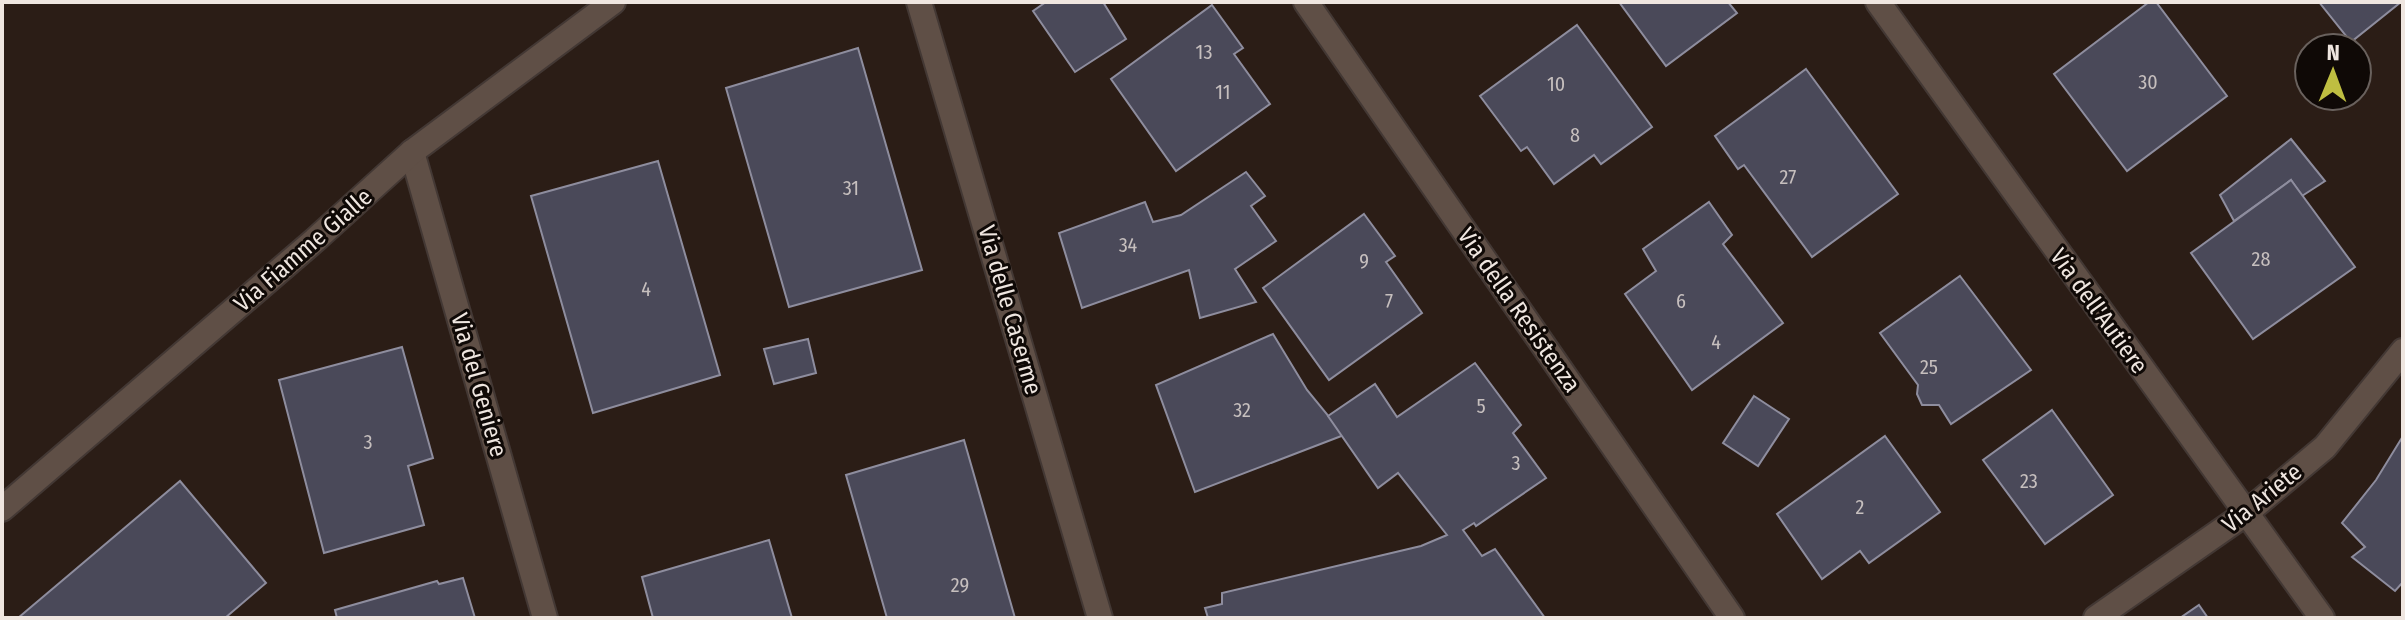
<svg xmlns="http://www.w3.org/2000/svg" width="2405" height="620" font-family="'Fira Sans Condensed',sans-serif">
<rect width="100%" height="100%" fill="#2b1d16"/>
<!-- building -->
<g fill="#4a4959" stroke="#8e8d9e" stroke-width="2">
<path d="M 1046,2 L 1103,2 L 1126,39 L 1075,72 L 1033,11 Z"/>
<path d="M 1619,2 L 1728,2 L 1737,13 L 1666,66 Z"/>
<path d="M 2149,2 L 2156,2 L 2227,96 L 2127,171 L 2054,74 Z"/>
<path d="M 2319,2 L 2401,2 L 2351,42 Z"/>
<path d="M 1212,5 L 1243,48 L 1234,54 L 1270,104 L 1176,171 L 1111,79 Z"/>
<path d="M 1577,25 L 1652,127 L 1601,164 L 1594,155 L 1554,184 L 1527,147 L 1521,151 L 1480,96 Z"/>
<path d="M 858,48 L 922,270 L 789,307 L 726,88 Z"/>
<path d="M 1806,69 L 1898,194 L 1812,257 L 1744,165 L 1738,169 L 1715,136 Z"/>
<path d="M 2291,139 L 2325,181 L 2302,196 L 2291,180 L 2234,221 L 2220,195 Z"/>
<path d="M 658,161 L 720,375 L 593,413 L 531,196 Z"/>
<path d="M 1246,172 L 1265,196 L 1251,206 L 1276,241 L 1235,269 L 1256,302 L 1200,318 L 1189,270 L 1082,308 L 1059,233 L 1145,202 L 1153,222 L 1181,215 Z"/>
<path d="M 2291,180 L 2355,267 L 2253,339 L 2191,253 Z"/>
<path d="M 1709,202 L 1732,235 L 1723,244 L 1783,323 L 1692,390 L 1625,294 L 1656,271 L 1643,249 Z"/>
<path d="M 1364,214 L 1395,256 L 1386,262 L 1422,313 L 1329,380 L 1263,288 Z"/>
<path d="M 1960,276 L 2031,370 L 1951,424 L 1939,405 L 1922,405 L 1917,394 L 1918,385 L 1880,333 Z"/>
<path d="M 1273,334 L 1307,390 L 1344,435 L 1195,492 L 1156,385 Z"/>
<path d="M 808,339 L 816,373 L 774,384 L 764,349 Z"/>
<path d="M 402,347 L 433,458 L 408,466 L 424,525 L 324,553 L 279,380 Z"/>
<path d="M 1475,363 L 1521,425 L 1513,433 L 1546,478 L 1476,526 L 1474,523 L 1463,530 L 1482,556 L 1495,549 L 1545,618 L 1208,618 L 1205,608 L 1222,604 L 1222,593 L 1421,546 L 1447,535 L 1398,473 L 1378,488 L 1328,416 L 1375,384 L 1397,417 Z"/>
<path d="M 1754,396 L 1789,419 L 1758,466 L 1723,443 Z"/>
<path d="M 2052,410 L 2113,495 L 2045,544 L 1983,460 Z"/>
<path d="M 1885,436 L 1940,512 L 1869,563 L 1860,551 L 1822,579 L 1777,514 Z"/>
<path d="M 2403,436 L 2403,582 L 2395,591 L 2352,557 L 2365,547 L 2342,523 L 2376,480 Z"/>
<path d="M 964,440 L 1015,618 L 887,618 L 846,475 Z"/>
<path d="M 180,481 L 266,583 L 225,618 L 18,618 Z"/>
<path d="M 769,540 L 792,618 L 653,618 L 642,577 Z"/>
<path d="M 463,578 L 475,618 L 337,618 L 335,610 L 437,581 L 439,584 Z"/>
<path d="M 2199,605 L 2208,618 L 2180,618 Z"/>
</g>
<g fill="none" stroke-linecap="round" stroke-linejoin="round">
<!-- street casing -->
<g stroke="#433834" stroke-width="28">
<g id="street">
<path d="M 919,2 L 1100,618"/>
<path d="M 1306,2 L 1732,618"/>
<path d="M 1878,2 L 2322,618"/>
<path d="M 412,152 L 545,618"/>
<path d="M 2,509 L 315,240 L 412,152 L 613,2"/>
<path d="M 2096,618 L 2245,514 L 2325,447 L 2403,351"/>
</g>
</g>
<!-- street -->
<use href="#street" stroke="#5f4f46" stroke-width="24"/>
</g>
<g text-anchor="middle" stroke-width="6" stroke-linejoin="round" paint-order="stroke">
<!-- number labels -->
<g font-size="20" fill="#c6bfbe">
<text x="1204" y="59">13</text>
<text x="2148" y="89">30</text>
<text x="1556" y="91">10</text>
<text x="1223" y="99">11</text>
<text x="1575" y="142">8</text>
<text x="1788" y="184">27</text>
<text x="851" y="195">31</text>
<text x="1128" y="252">34</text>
<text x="2261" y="266">28</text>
<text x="1364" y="268">9</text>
<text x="646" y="296">4</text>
<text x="1389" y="308">7</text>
<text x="1681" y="308">6</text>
<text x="1716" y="349">4</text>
<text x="1929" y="374">25</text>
<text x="1481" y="413">5</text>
<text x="1242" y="417">32</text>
<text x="368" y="449">3</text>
<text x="1516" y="470">3</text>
<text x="2029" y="488">23</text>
<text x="1860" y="514">2</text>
<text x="960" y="592">29</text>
</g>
<!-- street labels -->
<g font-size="24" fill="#efe6e0" stroke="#0f0906">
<text transform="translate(303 250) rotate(-41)" y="8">Via Fiamme Gialle</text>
<text transform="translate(1010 310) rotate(74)" y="8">Via delle Caserme</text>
<text transform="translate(1519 310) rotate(55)" y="8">Via della Resistenza</text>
<text transform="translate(2099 311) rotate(54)" y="8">Via dell'Autiere</text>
<text transform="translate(479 385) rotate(74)" y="8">Via del Geniere</text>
<text transform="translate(2262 498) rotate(-39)" y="8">Via Ariete</text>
</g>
</g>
<!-- border -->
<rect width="2405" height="620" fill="none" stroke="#efe6e0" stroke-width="8"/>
<!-- north arrow -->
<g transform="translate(2333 72) rotate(1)"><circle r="38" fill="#0f0906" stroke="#69615d" stroke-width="2"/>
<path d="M0-6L14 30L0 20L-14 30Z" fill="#bfbe41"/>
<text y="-12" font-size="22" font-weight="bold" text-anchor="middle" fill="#efe6e0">N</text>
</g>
</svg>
